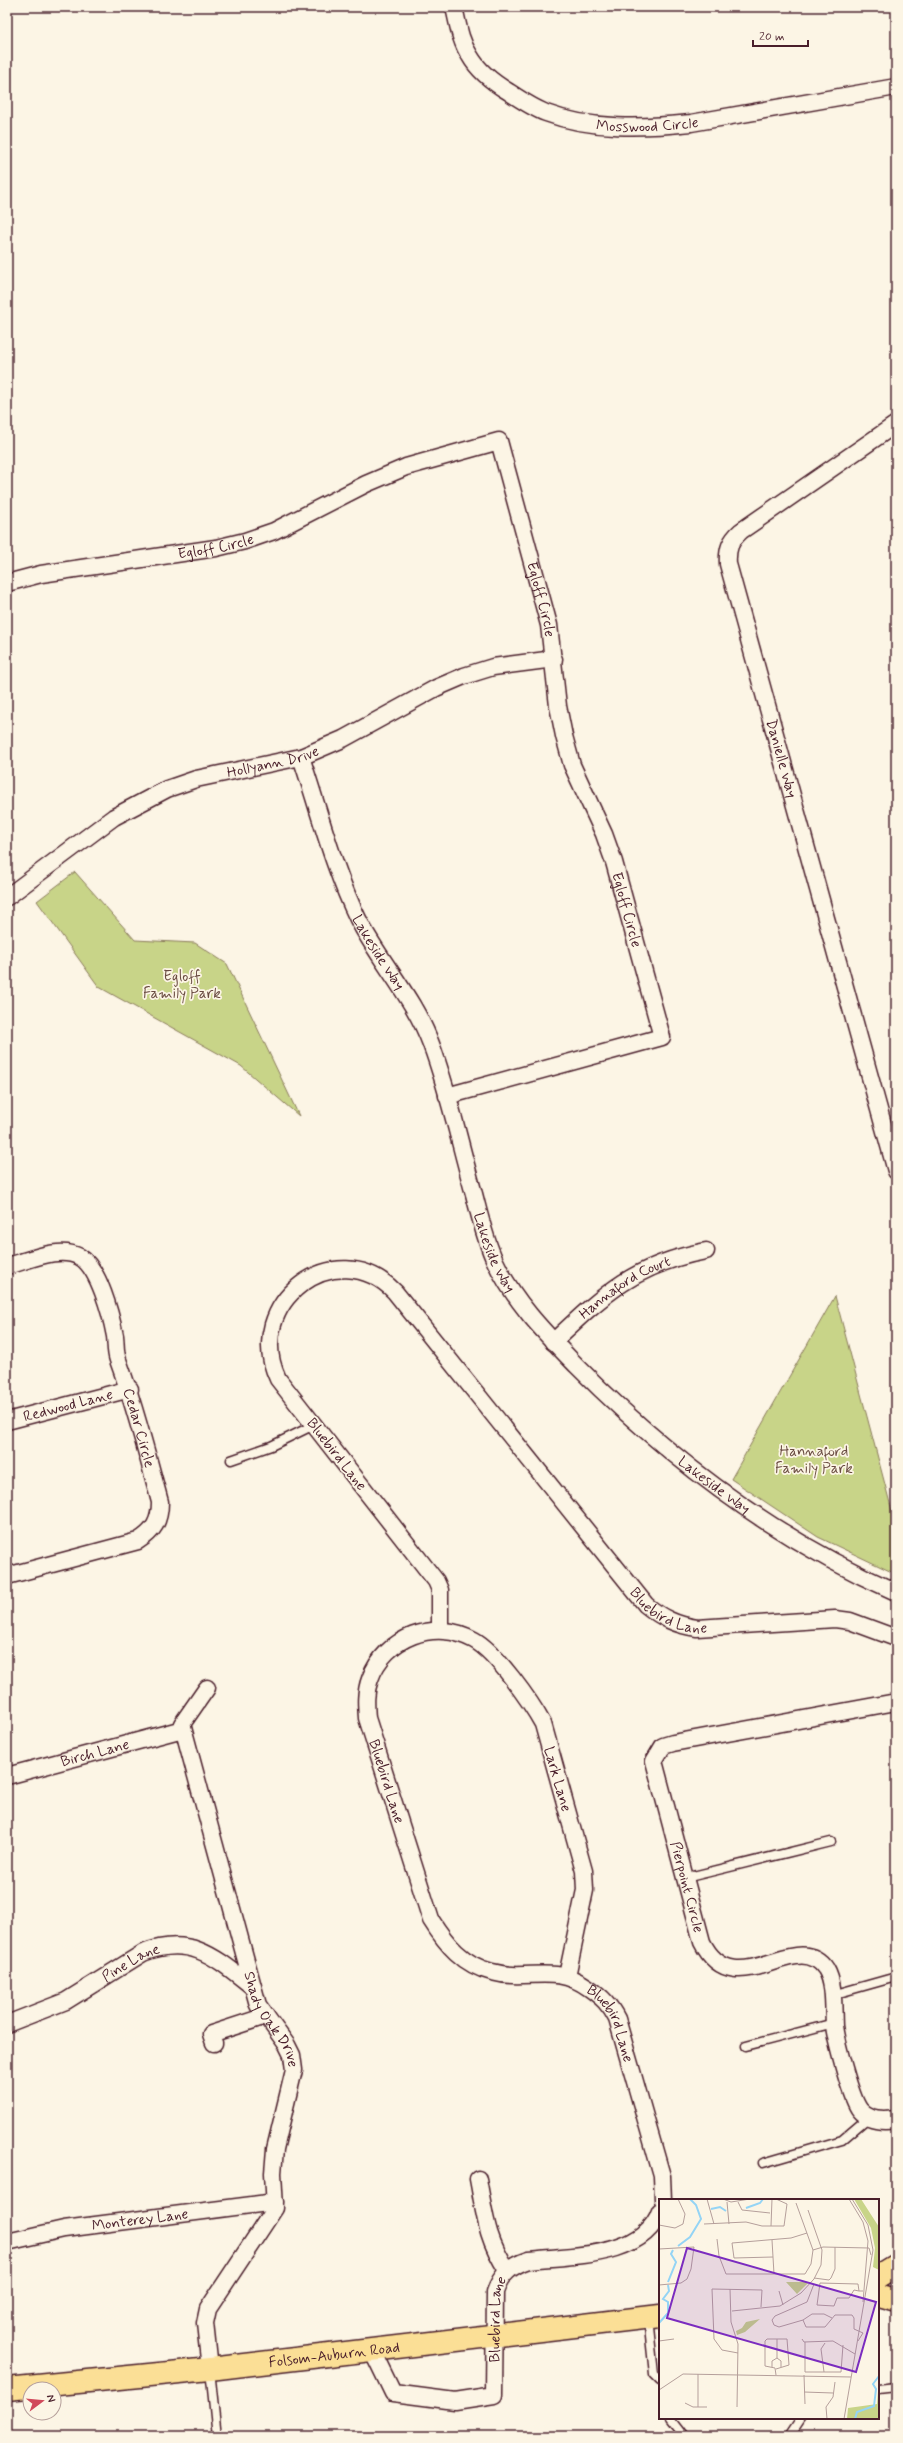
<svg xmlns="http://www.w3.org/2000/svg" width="903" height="2443" font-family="Mynerve,sans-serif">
<rect width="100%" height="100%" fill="#fcf5e5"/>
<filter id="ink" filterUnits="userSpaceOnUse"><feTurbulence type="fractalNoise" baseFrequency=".025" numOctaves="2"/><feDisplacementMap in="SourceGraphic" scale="8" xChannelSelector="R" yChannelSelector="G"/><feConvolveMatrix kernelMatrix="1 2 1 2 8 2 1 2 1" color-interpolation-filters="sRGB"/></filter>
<g filter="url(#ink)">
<!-- green -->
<g fill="#c8d488" stroke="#897a5a">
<path d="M 75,872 L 135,940 L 195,943 L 227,964 L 299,1116 L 241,1066 L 99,987 L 37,901 Z"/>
<path d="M 835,1296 L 896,1526 L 896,1574 L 818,1537 L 731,1479 Z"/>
</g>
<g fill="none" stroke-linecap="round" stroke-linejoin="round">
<!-- lane casing -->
<g stroke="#4a1f2b" stroke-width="11">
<g id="lane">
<path d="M 231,1460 L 271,1446 L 314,1425"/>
<path d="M 685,1878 L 831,1842"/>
<path d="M 832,1995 L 896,1977"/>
<path d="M 746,2046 L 834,2023"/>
<path d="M 763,2163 L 842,2140 L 869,2117"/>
<path d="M 648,2318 L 654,2374 L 660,2380"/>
<path d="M 210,2370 L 217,2436"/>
<path d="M 878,2389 L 896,2387"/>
<path d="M 671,2418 L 685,2436"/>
<path d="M 790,2436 L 802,2418"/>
</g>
</g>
<!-- street casing -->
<g stroke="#4a1f2b" stroke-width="19">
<g id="street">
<path id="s1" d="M 454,7 C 458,24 460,41 470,56 C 479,72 494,83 509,92 C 521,100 533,108 546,113 C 591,130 644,128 691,123 L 896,87"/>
<path id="s2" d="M 896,424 L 741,531 C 730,541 727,549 728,564 L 896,1171"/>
<path id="s3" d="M 7,583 L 41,574 L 216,548 L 245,541 L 274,531 L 366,484 L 406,467 L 499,441 L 549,625 L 558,706 L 564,736 L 572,765 L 604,834 L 614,862 L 662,1037 L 447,1096"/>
<path id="s4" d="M 301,757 C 319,810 333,868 358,919 C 380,962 414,998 431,1044 C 449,1092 460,1145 474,1194 C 480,1217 485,1240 495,1261 C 514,1302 546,1334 577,1366 C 669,1459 776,1539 896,1592"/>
<path id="s5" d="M 7,897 L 114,817 L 167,789 L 196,779 L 301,757 L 343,739 L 436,688 L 464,676 L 493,667 L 554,659"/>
<path id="s6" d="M 7,1266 C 28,1261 59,1245 80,1257 C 99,1268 111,1315 115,1336 C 116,1343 115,1352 118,1360 C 135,1406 147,1454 160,1502 C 160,1521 154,1531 138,1541 L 7,1576"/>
<path id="s7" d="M 553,1342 C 604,1294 635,1264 706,1251"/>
<path id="s8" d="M 7,1421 L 130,1389"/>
<path id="s9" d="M 440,1630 L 440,1590 L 436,1581 L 278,1379 C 242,1304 336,1231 395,1292 L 646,1605 C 662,1618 676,1625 697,1628 L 835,1619 L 850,1621 L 896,1638"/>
<path id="s10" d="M 207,1688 L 182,1724 L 258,2005 L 287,2045 L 292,2055 L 294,2070 L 275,2149 L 273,2173 L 275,2208 L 208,2309 L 205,2323 L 210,2369"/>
<path id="s11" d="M 896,1702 L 673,1743 L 663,1746 L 654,1761 L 702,1942 C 735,2009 797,1925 826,1969 C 835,1984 833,2008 834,2026 C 836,2041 851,2099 860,2110 C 869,2121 883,2121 896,2119"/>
<path id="s12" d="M 7,1776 L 183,1729"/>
<path id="s13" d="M 567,1976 L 585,1890 L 584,1871 L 543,1724 C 531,1702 496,1652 474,1640 C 435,1618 385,1637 370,1679 C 365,1692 366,1705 367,1718 L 431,1920 C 446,1944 463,1965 492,1972 C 528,1982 554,1963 589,1988 C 602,1997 610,2005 617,2019 L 662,2176 L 663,2200"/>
<path id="s14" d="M 7,2024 L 66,2001 L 143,1953 C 192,1934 216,1958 253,1987"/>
<path d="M 214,2043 L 211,2034 L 266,2016"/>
<path d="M 478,2179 C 485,2215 486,2238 507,2270"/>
<path id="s15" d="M 7,2242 L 64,2229 L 275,2202"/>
<path id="s16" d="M 372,2350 L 393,2393 L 455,2401 L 494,2395 L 495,2292 C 501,2274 511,2266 529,2260 C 571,2255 644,2258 660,2211"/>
</g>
</g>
<!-- primary casing -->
<g stroke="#4a1f2b" stroke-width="25">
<g id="primary">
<path d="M 878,2277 L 896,2266"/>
<path d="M 878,2295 L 896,2300"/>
<path id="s17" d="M 7,2389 L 210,2369 L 660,2316"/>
</g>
</g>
<!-- lane -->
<use href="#lane" stroke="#fcf5e5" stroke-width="8"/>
<!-- street -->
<use href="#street" stroke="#fcf5e5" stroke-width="16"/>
<!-- primary -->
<use href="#primary" stroke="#fbdf96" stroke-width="22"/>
</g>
</g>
<g text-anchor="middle" stroke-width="3.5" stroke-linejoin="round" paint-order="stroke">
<!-- street labels -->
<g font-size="15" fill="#4a1f2b" stroke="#fcf5e5">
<text dy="5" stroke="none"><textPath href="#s1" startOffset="251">Mosswood Circle</textPath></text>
<text dy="5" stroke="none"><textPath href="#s3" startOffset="212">Egloff Circle</textPath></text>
<text dy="5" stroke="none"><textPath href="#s3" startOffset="680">Egloff Circle</textPath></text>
<text dy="5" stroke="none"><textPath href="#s2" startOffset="427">Danielle Way</textPath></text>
<text dy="5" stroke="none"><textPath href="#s5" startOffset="303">Hollyann Drive</textPath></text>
<text dy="5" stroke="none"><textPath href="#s3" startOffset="1004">Egloff Circle</textPath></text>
<text dy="5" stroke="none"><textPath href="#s4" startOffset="211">Lakeside Way</textPath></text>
<text dy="5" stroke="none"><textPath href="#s4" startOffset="535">Lakeside Way</textPath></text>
<text dy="5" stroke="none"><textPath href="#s7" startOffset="91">Hannaford Court</textPath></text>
<text dy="5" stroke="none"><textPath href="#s8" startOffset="63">Redwood Lane</textPath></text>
<text dy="5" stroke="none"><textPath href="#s6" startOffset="259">Cedar Circle</textPath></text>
<text transform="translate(337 1454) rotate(52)" y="5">Bluebird Lane</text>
<text dy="5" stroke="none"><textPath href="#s4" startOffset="859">Lakeside Way</textPath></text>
<text dy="5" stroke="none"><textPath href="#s9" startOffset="940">Bluebird Lane</textPath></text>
<text dy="5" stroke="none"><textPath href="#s12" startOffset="91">Birch Lane</textPath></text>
<text transform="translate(558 1779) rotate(74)" y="5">Lark Lane</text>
<text dy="5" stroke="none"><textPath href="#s13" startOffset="601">Bluebird Lane</textPath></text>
<text dy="5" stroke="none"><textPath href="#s11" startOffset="385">Pierpoint Circle</textPath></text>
<text dy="5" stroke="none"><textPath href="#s14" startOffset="139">Pine Lane</textPath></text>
<text dy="5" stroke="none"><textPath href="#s10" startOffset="354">Shady Oak Drive</textPath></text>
<text dy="5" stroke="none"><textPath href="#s13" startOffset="972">Bluebird Lane</textPath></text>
<text dy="5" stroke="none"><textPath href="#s15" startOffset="135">Monterey Lane</textPath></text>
<text dy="5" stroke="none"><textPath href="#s16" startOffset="226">Bluebird Lane</textPath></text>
<text dy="5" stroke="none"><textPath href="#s17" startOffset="329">Folsom-Auburn Road</textPath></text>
</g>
<!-- park labels -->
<g font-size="15" fill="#6a4c42" stroke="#fcf5e5">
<text x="182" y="981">Egloff<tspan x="182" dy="17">Family Park</tspan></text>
<text x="814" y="1456">Hannaford<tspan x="814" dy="17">Family Park</tspan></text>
</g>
</g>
<!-- overview -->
<g transform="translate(659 2199)">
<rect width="220" height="220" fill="#fcf5e5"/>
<path d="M 195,0 L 202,0 L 220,28 L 220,71 L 214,68 L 216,49 L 212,29 ZM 127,83 L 150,83 L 138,95 ZM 101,120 L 86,133 L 78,136 L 77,132 L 83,129 L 87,123 ZM 220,179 L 220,220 L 188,220 L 189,209 L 218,205 Z" fill="#c8d488"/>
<path fill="none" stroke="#94d4f5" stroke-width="2" d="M 87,9 L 101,4 L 104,0M 52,10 L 61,8 L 67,12M 19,47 L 31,38 L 42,20 L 37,6 L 31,0M 9,83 L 17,63 L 12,55 L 14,51M 0,124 L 9,114 L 9,103 L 4,100 L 10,92 L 9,86M 196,220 L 198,213 L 215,207 L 217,190 L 214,185 L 220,177"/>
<path fill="none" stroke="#b59f9b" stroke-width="1" d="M 48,0 L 55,25M 64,0 L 72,3 L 91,0M 190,0 L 204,23 L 209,42 L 204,103M 68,3 L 70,25M 79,3 L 83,11 L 111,14M 45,25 L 87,23 L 103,27 L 125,27 L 128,5 L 117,0M 0,26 L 16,29 L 24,25 L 26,15 L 19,0M 112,27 L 113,0M 58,40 L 60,57 L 67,75 L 146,75 L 152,65 L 154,51 L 137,4M 113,41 L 115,75M 0,50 L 35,48 L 32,70 L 28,80 L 22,84 L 0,86M 154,51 L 164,48 L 210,49 L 212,56M 114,58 L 75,59 L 73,44 L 132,39 L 148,34M 155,79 L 170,81 L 172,79 L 176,70 L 176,48M 71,90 L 72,123 L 79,145 L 78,208M 120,92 L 124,106M 200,92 L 199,85 L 161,84 L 158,106 L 175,107 L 178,99 L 190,99 L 195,91 L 200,92 L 204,92M 73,112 L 121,107 L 142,94 L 155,80 L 162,66 L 163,51 L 149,11M 144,121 L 147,128 L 166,128 L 176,116 L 193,116 L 195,119 L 195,130 L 204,134 L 199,142M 144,121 L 120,128 L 115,126 L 113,121 L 116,117 L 148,103 L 155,85M 144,121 L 153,115 L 165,115 L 173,119M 143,140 L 145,143 L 174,142 L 196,155M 0,142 L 15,140M 146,143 L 146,173 L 182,173 L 184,146M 79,154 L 63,151 L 55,140 L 53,90 L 103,91 L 102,108M 118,159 L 118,140M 113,168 L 113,162 L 118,159 L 122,162 L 122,168M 165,173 L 162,150 L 166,144M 117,176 L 116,169 L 106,167 L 106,142 L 108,140 L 128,140 L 130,166 L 117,170M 145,176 L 146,205M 0,191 L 24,175 L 192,178M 145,193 L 174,194M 26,204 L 34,208 L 48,208M 39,208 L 39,175M 168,220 L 167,208 L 174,198 L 176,183M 185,220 L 214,51 L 209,26 L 193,0"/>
<path fill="#7b2cbf" fill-opacity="0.15" stroke="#7b2cbf" stroke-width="2" d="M 28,49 L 217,103 L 197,173 L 8,119 Z"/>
<rect width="220" height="220" fill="none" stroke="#4a1f2b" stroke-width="2"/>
</g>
<!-- margin -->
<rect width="903" height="2443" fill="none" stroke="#fcf5e5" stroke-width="24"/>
<rect x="12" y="12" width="879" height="2419" fill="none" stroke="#4a1f2b" stroke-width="1.5" filter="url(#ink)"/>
<!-- north arrow -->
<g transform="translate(42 2401) rotate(74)"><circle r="19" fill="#fcf5e5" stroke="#b59f9b"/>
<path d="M0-3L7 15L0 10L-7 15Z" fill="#d1495b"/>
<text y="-6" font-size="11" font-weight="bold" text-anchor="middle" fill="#4a1f2b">N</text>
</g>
<!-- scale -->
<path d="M753 40v6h55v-6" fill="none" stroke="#4a1f2b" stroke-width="2"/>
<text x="759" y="40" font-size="12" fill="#4a1f2b" stroke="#fcf5e5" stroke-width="3" paint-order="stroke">20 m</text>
</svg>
